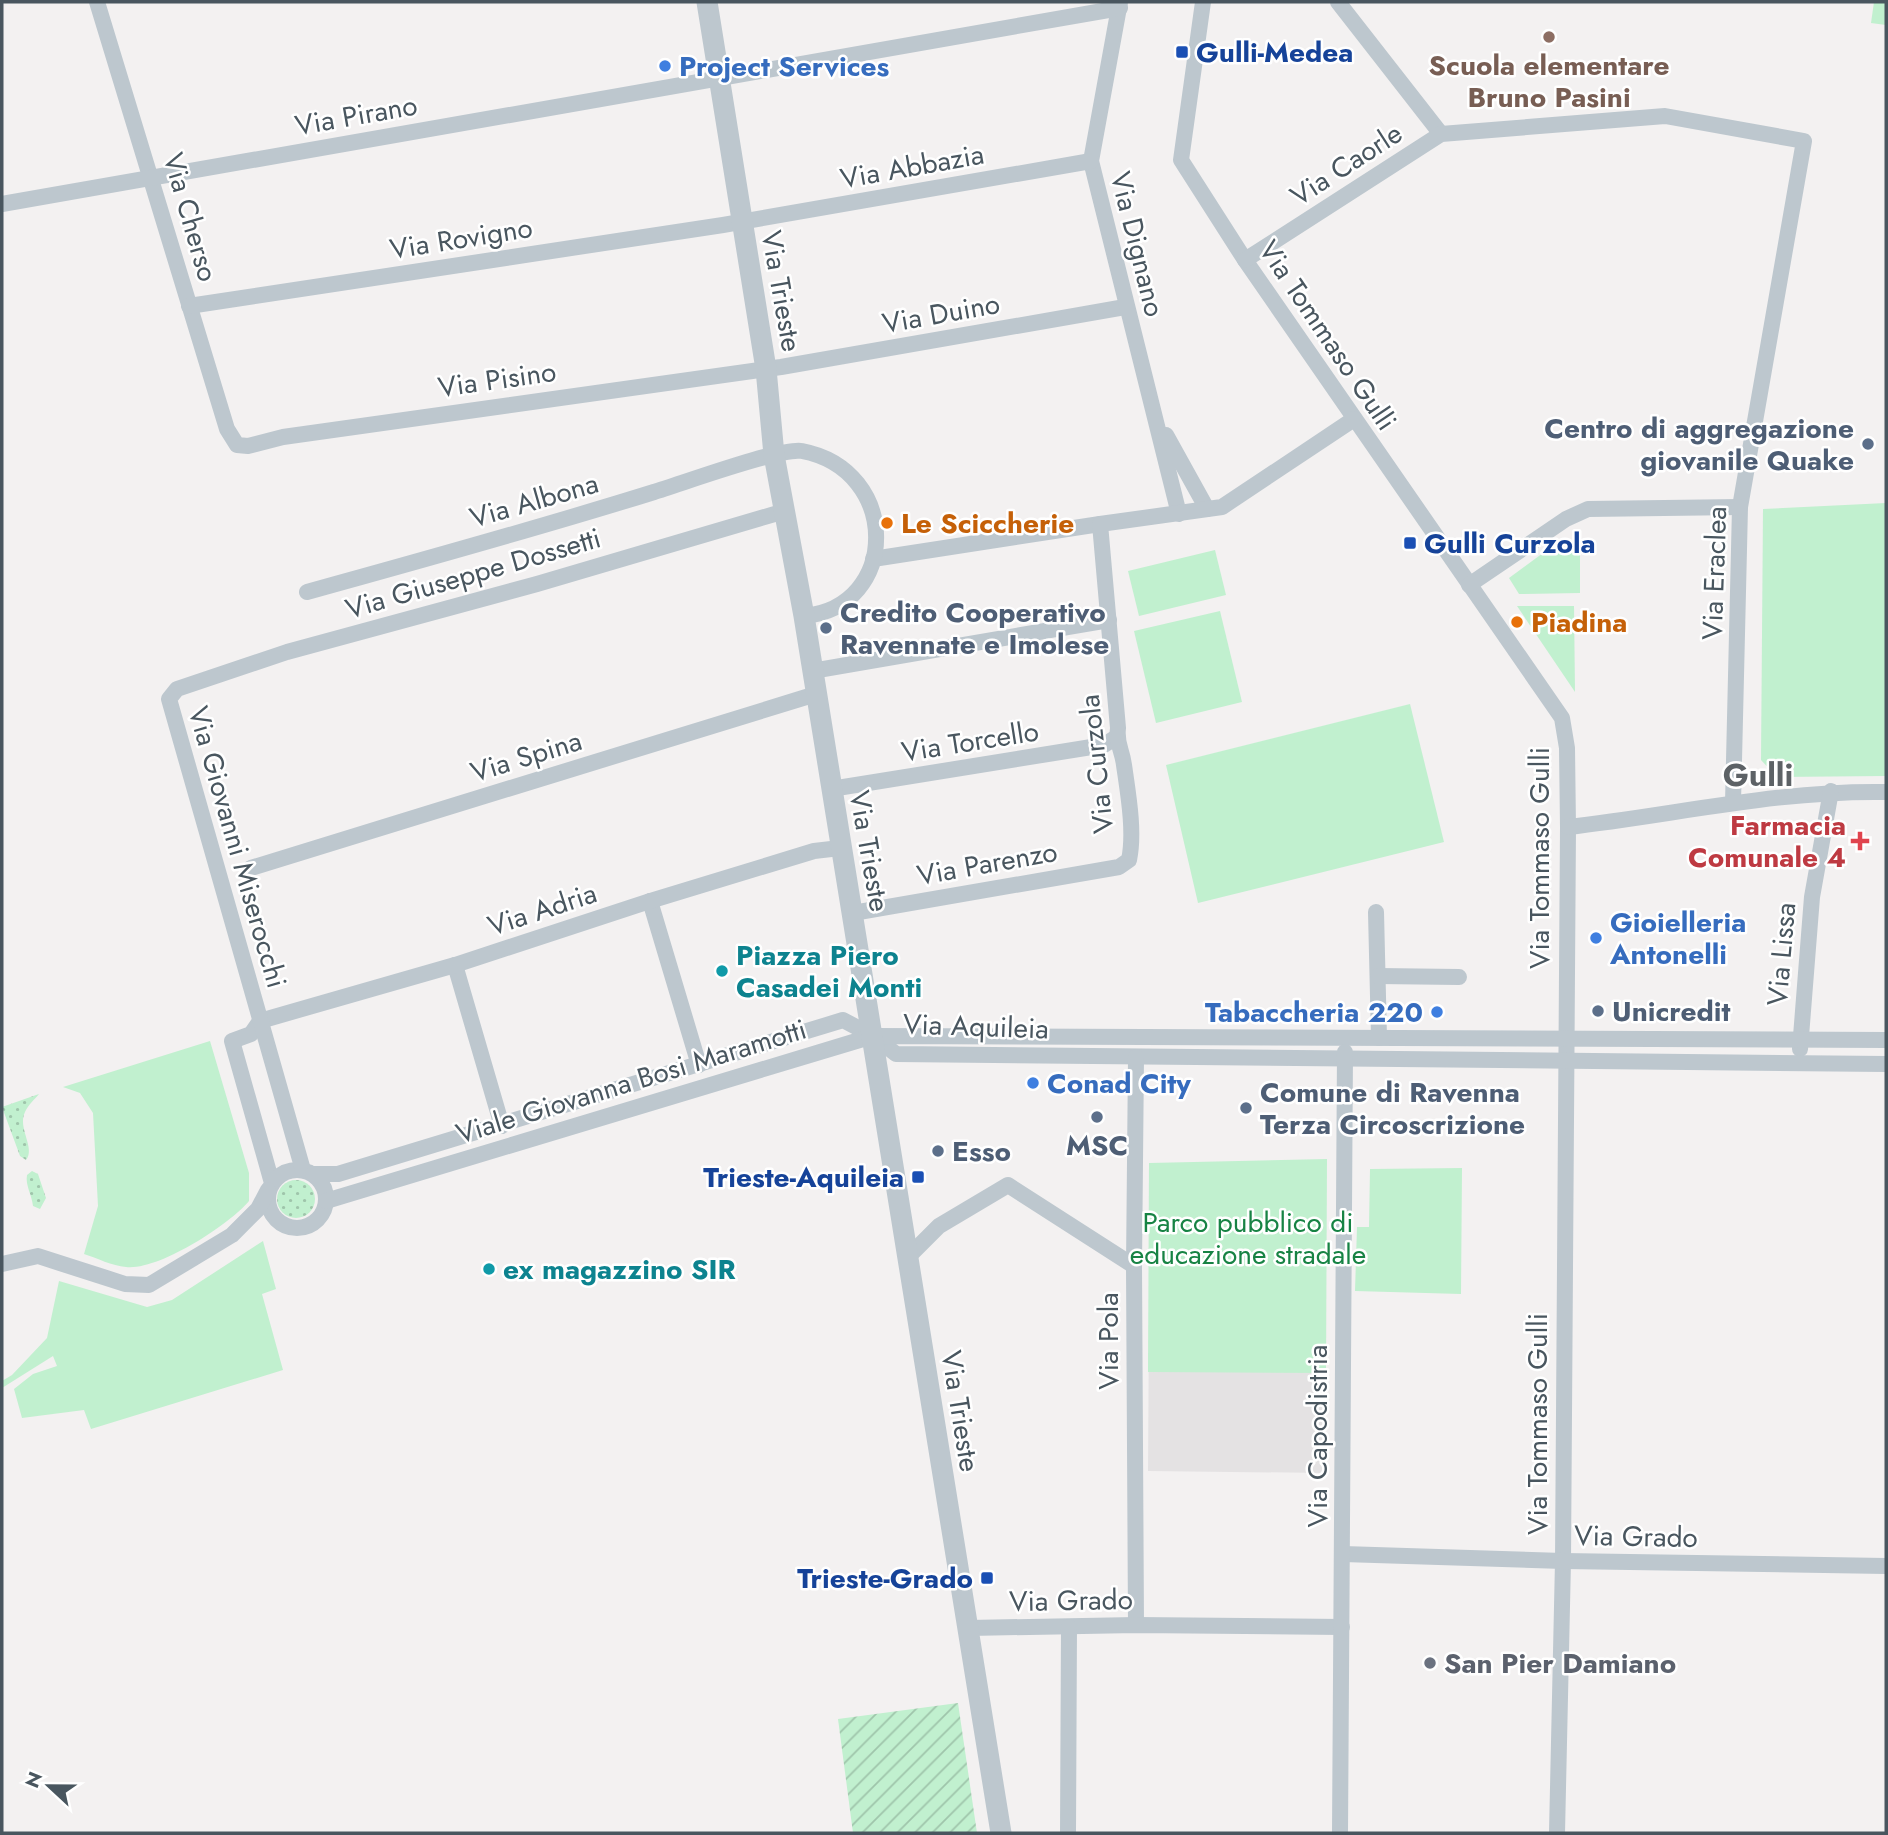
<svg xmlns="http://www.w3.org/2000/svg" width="1888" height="1835" font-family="Jost,sans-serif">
<defs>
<pattern id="grass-dots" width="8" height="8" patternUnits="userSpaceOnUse" patternTransform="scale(1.75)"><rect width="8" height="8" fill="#c1f0cf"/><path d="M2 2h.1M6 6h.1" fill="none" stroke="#9fc5ab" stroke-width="1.8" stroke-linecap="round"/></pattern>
<pattern id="garden-furrows" width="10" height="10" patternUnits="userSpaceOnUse" patternTransform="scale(1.75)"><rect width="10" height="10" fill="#c1f0cf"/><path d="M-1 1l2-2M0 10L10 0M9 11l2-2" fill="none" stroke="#9fc5ab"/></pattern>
</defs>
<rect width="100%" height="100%" fill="#f3f1f1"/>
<!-- education -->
<path fill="#e4e2e3" d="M 1149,1315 L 1325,1316 L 1326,1473 L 1148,1471 Z"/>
<!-- grass -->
<g fill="url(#grass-dots)">
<path d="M 39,1094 C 35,1099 28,1105 25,1112 C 17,1128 36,1148 26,1160 L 20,1156 L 2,1107 Z"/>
<path d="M 32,1171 L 38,1174 L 46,1198 L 40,1209 L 33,1206 C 32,1195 25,1185 27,1175 Z"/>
<circle cx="296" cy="1199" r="19"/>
</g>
<!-- park -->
<g fill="#c1f0cf">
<path d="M 1874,2 L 1886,2 L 1886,25 L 1871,23 Z"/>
<path d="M 1886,503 L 1886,776 L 1777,777 L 1761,760 L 1763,509 Z"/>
<path d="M 1580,543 L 1580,593 L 1519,594 L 1509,578 L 1543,553 Z"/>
<path d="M 1215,550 L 1226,595 L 1139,616 L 1128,571 Z"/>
<path d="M 1517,606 L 1574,606 L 1575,692 Z"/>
<path d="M 1220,611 L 1242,702 L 1156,723 L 1134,631 Z"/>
<path d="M 1410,704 L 1444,842 L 1198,903 L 1166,765 Z"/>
<path d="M 210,1041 L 249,1173 L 249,1201 C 229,1225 158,1271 126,1267 C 112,1266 97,1258 84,1254 L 98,1206 L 93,1113 L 80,1093 L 63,1087 Z"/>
<path d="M 1327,1159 L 1326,1373 L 1148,1372 L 1149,1163 Z"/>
<path d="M 1462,1168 L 1461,1294 L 1355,1291 L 1357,1227 L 1369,1227 L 1370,1169 Z"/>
<path d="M 263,1241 L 276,1289 L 262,1294 L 283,1370 L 91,1429 L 84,1410 L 22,1418 L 14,1389 L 33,1374 L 57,1366 L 53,1356 L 2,1388 L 2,1381 L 12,1375 L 47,1338 L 59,1281 L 147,1307 L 172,1300 Z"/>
</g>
<!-- garden -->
<path fill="url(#garden-furrows)" d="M 958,1703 L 977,1833 L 853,1833 L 838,1719 Z"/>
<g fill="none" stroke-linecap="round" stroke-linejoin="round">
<!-- minor -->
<g stroke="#bdc7ce" stroke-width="16">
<path d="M 97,2 L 227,429 L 237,445 L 248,446 L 283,437 L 781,367 L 1125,307"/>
<path d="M 1120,2 L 1091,161 L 1179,514"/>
<path d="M 1203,2 L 1181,160 L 1245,260 L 1562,718 L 1567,748 L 1568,827 L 1563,1561 L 1557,1833"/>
<path d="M 1338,2 L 1441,134"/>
<path d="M 2,204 L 1120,8"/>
<path d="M 1245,260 L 1441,134 L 1665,116 L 1804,141 L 1740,507 L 1733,803"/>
<path d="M 189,306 L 723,225 L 1091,161"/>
<path d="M 1166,435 L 1207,509"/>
<path d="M 873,559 L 1100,524"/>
<path d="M 1469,585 L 1566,519 L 1588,509 L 1740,507"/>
<path d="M 307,592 C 423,560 539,528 654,492 C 681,484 781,447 802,451 C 901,470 900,607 804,616"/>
<path d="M 812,671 L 1109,620"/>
<path d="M 831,789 L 1104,745 L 1115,738"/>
<path d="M 1568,827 C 1674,815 1779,790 1886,792"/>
<path d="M 251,868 L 816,694"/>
<path d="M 650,901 L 699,1065"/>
<path d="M 1376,912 L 1379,1038"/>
<path d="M 853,913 L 1119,867 L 1129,860 C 1135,832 1128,793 1124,765 C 1122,749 1116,744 1118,728 L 1100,524 L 1222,507 L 1354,419"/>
<path d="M 455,965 L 502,1126"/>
<path d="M 1378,976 L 1459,977"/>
<path d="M 260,1021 L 455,965 L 650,901 L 814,851 L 840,848"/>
<path d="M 260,1021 L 251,1034 L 232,1041 L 272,1183"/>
<path d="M 1800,1049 L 1812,897 L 1831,791"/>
<circle cx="297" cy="1199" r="29"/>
<path d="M 303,1170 L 169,699 L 177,689 L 287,652 L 537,584 L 785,511"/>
<path d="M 313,1174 L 338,1174 L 843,1020 L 873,1036 L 896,1054 L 1886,1064"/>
<path d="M 326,1201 L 873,1036 L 1886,1040"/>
<path d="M 908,1257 L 939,1226 L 1008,1185 L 1134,1266"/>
<path d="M 2,1264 L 38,1256 L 125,1284 L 149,1285 L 232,1235 L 258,1209 L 268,1190"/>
<path d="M 1343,1554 L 1563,1561 L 1886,1566"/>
<path d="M 1136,1625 L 1134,1266 L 1136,1057"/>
<path d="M 969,1628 L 1136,1625 L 1342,1627"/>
<path d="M 1068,1833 L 1069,1627"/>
<path d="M 1340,1833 L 1345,1052"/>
</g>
<!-- tertiary -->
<path stroke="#bdc7ce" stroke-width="21" d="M 707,2 L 766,369 L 774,455 L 804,616 L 1001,1833"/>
</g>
<!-- markers -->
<circle fill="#8d6e63" stroke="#fff" stroke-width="2.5" cx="1549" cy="37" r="7"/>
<g fill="#1a4fb4" stroke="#fff" stroke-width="2.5">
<rect x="1175" y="45" width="14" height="14" rx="3.5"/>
<rect x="1403" y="536" width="14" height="14" rx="3.5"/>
<rect x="911" y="1170" width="14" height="14" rx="3.5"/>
<rect x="980" y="1571" width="14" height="14" rx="3.5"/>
</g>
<g fill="#3f7fe0" stroke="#fff" stroke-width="2.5">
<circle cx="665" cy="66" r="7"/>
<circle cx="1596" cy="938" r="7"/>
<circle cx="1437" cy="1012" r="7"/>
<circle cx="1033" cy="1083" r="7"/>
</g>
<g fill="#5c6f8a" stroke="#fff" stroke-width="2.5">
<circle cx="1868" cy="444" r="7"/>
<circle cx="826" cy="628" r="7"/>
<circle cx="1598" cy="1011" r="7"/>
<circle cx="1246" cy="1108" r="7"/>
<circle cx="1097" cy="1117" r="7"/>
<circle cx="938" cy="1151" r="7"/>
</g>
<g fill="#e8710a" stroke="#fff" stroke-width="2.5">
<circle cx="887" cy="523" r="7"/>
<circle cx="1517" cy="622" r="7"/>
</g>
<path fill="#e0444e" stroke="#fff" stroke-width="2.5" d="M1856.5 830.5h7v7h7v7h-7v7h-7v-7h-7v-7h7z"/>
<g fill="#0f9aa8" stroke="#fff" stroke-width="2.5">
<circle cx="722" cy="971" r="7"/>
<circle cx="489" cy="1269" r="7"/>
</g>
<circle fill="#6b7280" stroke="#fff" stroke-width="2.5" cx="1430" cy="1663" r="7"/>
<g text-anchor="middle" stroke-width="5" stroke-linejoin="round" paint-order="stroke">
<!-- transit labels -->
<g font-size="28" font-weight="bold" fill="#164399" stroke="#fff" text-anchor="start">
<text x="1196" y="62">Gulli-Medea</text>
<text x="1424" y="553">Gulli Curzola</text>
<text x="904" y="1187" text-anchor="end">Trieste-Aquileia</text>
<text x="973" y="1588" text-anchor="end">Trieste-Grado</text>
</g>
<!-- education labels -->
<g font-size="28" font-weight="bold" fill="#785e54" stroke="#fff">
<text x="1549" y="75">Scuola elementare<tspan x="1549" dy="32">Bruno Pasini</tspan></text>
</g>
<!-- shop labels -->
<g font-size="28" font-weight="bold" fill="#366cbe" stroke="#fff" text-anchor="start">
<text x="679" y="76">Project Services</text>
<text x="1610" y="932">Gioielleria<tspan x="1610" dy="32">Antonelli</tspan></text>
<text x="1423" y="1022" text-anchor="end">Tabaccheria 220</text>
<text x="1047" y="1093">Conad City</text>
</g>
<!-- street labels -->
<g font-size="28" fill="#49565f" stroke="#fff">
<text transform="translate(356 115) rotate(-10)" y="10">Via Pirano</text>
<text transform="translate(1346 164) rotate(-33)" y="10">Via Caorle</text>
<text transform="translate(912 166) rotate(-10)" y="10">Via Abbazia</text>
<text transform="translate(191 217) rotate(74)" y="10">Via Cherso</text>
<text transform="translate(461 238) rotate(-9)" y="10">Via Rovigno</text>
<text transform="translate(1138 244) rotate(76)" y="10">Via Dignano</text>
<text transform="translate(782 291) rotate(80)" y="10">Via Trieste</text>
<text transform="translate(941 313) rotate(-10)" y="10">Via Duino</text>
<text transform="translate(1328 335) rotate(56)" y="10">Via Tommaso Gulli</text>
<text transform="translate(497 379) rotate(-8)" y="10">Via Pisino</text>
<text transform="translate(534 500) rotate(-16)" y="10">Via Albona</text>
<text transform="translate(473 573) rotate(-16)" y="10">Via Giuseppe Dossetti</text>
<text transform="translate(1714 573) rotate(-88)" y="10">Via Eraclea</text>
<text transform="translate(970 741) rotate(-9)" y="10">Via Torcello</text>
<text transform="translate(526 756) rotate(-17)" y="10">Via Spina</text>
<text transform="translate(1096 764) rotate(-96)" y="10">Via Curzola</text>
<text transform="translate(238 847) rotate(74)" y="10">Via Giovanni Miserocchi</text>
<text transform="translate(870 851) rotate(80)" y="10">Via Trieste</text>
<text transform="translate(1539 858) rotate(-90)" y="10">Via Tommaso Gulli</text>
<text transform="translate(987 863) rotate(-10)" y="10">Via Parenzo</text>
<text transform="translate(542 909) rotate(-18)" y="10">Via Adria</text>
<text transform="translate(1781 954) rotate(-85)" y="10">Via Lissa</text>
<text transform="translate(976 1026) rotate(2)" y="10">Via Aquileia</text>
<text transform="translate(631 1081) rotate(-17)" y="10">Viale Giovanna Bosi Maramotti</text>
<text transform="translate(1108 1341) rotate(-90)" y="10">Via Pola</text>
<text transform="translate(961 1411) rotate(81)" y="10">Via Trieste</text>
<text transform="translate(1537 1424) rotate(-90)" y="10">Via Tommaso Gulli</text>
<text transform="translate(1317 1436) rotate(-90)" y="10">Via Capodistria</text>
<text transform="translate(1636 1536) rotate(1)" y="10">Via Grado</text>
<text transform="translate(1071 1600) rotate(-1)" y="10">Via Grado</text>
</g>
<!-- service labels -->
<g font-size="28" font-weight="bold" fill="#4e5e75" stroke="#fff" text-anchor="start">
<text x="1854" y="438" text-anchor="end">Centro di aggregazione<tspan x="1854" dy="32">giovanile Quake</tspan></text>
<text x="840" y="622">Credito Cooperativo<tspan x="840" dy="32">Ravennate e Imolese</tspan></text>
<text x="1612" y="1021">Unicredit</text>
<text x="1260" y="1102">Comune di Ravenna<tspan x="1260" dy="32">Terza Circoscrizione</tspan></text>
<text x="1097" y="1155" text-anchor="middle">MSC</text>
<text x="952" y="1161">Esso</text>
</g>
<!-- food labels -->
<g font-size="28" font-weight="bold" fill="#c56008" stroke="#fff" text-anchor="start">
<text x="901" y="533">Le Sciccherie</text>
<text x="1531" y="632">Piadina</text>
</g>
<!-- health labels -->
<g font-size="28" font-weight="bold" fill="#be3a42" stroke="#fff" text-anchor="end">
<text x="1846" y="835">Farmacia<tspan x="1846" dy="32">Comunale 4</tspan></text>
</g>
<!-- culture labels -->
<g font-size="28" font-weight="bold" fill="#0d838f" stroke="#fff" text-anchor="start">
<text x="736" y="965">Piazza Piero<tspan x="736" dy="32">Casadei Monti</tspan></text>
<text x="503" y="1279">ex magazzino SIR</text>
</g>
<!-- park labels -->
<g font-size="28" fill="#178344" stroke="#fff">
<text x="1248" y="1232">Parco pubblico di<tspan x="1248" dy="32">educazione stradale</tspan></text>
</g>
<!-- worship labels -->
<g font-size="28" font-weight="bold" fill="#5b616d" stroke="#fff" text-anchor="start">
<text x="1444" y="1673">San Pier Damiano</text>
</g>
<!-- quarter labels -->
<g font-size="32" font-weight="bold" fill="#5d6266" stroke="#fff">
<text x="1758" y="786">Gulli</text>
</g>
</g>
<!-- border -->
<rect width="1888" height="1835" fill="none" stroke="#49565f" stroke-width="7"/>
<!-- north arrow -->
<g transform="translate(49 1786) rotate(292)" stroke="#ffffff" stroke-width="5" paint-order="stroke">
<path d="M0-5L12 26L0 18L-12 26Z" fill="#49565f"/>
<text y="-10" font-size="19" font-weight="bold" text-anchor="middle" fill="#49565f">N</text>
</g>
</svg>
